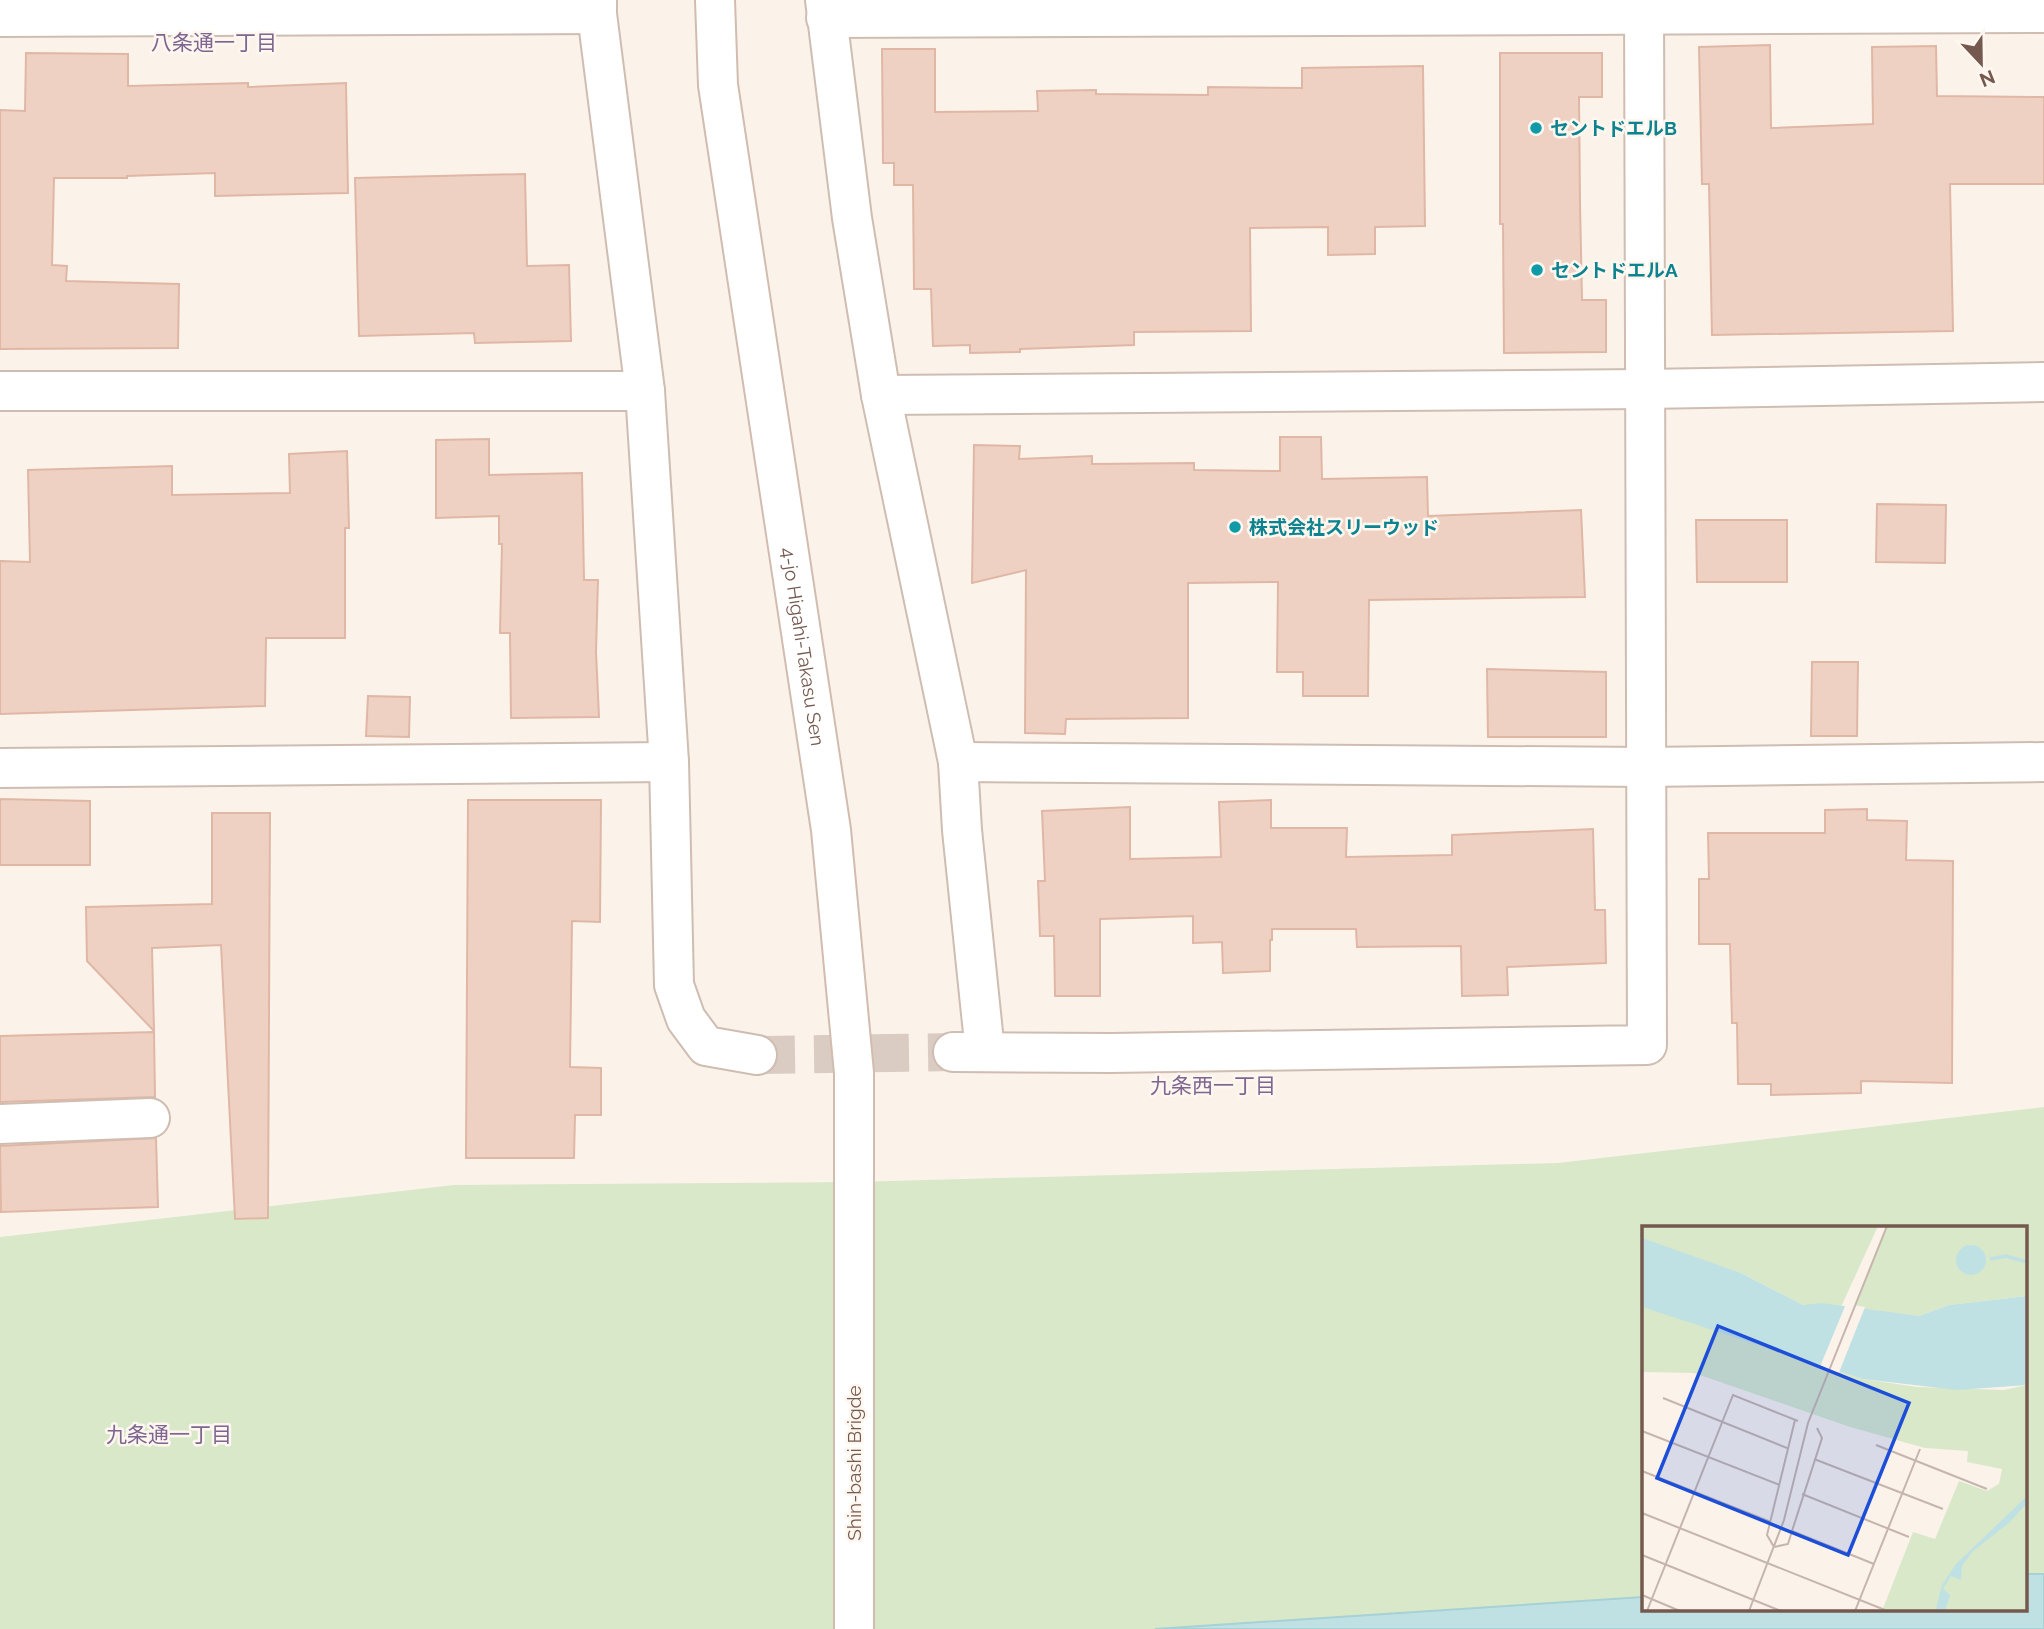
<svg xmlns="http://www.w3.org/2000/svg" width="2044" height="1629" font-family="Raleway,'Noto Sans JP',sans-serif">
<rect width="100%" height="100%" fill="#fbf3ea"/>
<!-- green -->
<path fill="#d8e8c9" d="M 2044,1107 L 2044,1591 L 2025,1592 L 2025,1228 L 1643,1228 L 1643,1610 L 1294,1629 L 0,1629 L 0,1237 L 454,1185 L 854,1182 L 1558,1163 Z"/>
<!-- water -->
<path fill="#bfe1e4" stroke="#a6d1d5" stroke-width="2" d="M 2025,1574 L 2044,1574 L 2044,1629 L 1155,1629 L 1643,1597 L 1643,1610 L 2025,1610 Z"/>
<!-- building -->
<g fill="#efd1c3" stroke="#e0b7a5" stroke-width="2">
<path d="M 1770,45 L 1771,128 L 1873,124 L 1872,47 L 1936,46 L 1937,96 L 2044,97 L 2044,184 L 1950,184 L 1953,331 L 1712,335 L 1709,184 L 1702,184 L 1699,47 Z"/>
<path d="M 882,49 L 935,49 L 935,112 L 1038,111 L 1037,91 L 1096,90 L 1096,94 L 1208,95 L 1208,87 L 1302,88 L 1302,68 L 1423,66 L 1425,226 L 1375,227 L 1375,254 L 1328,255 L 1328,227 L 1250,228 L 1251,331 L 1134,332 L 1134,345 L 1020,349 L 1020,352 L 970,353 L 970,345 L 933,346 L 931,289 L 914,289 L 913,185 L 894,185 L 894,163 L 883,163 Z"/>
<path d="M 26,53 L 128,54 L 128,86 L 248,83 L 248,87 L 346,83 L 348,193 L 215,196 L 215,173 L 127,176 L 127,178 L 54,178 L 52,265 L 67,266 L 66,281 L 179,284 L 178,348 L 0,349 L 0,110 L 25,111 Z"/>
<path d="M 1500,53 L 1602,53 L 1602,97 L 1579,97 L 1580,203 L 1582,300 L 1606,300 L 1606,352 L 1504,353 L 1503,224 L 1500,224 Z"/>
<path d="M 525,174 L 527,266 L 569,265 L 571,341 L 475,343 L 474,333 L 359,336 L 355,178 Z"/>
<path d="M 1280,437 L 1321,437 L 1322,479 L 1427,477 L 1428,516 L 1581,510 L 1585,597 L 1369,600 L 1368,696 L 1303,696 L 1303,672 L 1277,672 L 1278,582 L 1188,583 L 1188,718 L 1066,719 L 1065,734 L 1025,733 L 1026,570 L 972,583 L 974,445 L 1020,446 L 1019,459 L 1092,456 L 1092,464 L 1194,463 L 1194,470 L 1280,471 Z"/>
<path d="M 489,439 L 489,475 L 582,473 L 584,580 L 598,580 L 596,652 L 599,717 L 511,718 L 510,633 L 500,633 L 502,544 L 499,544 L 499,516 L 436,518 L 436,440 Z"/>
<path d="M 347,451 L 349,528 L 345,528 L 345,638 L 266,638 L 265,706 L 0,714 L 0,561 L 30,562 L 28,470 L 172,466 L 172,495 L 290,493 L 289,454 Z"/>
<path d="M 1877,504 L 1946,505 L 1945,563 L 1876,562 Z"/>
<path d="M 1696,520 L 1787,520 L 1787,582 L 1697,582 Z"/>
<path d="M 1812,662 L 1858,662 L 1857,736 L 1811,736 Z"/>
<path d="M 1487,669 L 1606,672 L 1606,737 L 1488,737 Z"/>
<path d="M 368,696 L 410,697 L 409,737 L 366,736 Z"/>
<path d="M 0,799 L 90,801 L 90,865 L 0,865 Z"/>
<path d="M 468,800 L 601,800 L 600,922 L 572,921 L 570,1067 L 601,1068 L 601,1115 L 575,1115 L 574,1158 L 466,1158 Z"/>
<path d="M 1271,800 L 1271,828 L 1347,828 L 1346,857 L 1452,855 L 1452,835 L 1593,829 L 1595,910 L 1605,910 L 1606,963 L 1507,967 L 1508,995 L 1462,996 L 1461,946 L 1357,947 L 1356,929 L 1272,929 L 1272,940 L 1270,940 L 1270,971 L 1223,973 L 1222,942 L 1193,943 L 1193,916 L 1100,919 L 1100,996 L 1055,996 L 1054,936 L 1040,936 L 1038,881 L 1045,881 L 1042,811 L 1130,807 L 1130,859 L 1221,857 L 1219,802 Z"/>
<path d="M 1867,809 L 1867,820 L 1907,821 L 1906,860 L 1953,861 L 1952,1083 L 1861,1081 L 1861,1093 L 1771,1095 L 1771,1084 L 1738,1084 L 1737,1023 L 1732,1023 L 1730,944 L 1699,944 L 1699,879 L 1709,879 L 1708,833 L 1825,833 L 1825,810 Z"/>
<path d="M 212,813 L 270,813 L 268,1218 L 235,1219 L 221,945 L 152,948 L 154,1031 L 87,961 L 86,907 L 212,904 Z"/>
<path d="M 154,1032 L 155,1097 L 0,1102 L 0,1036 Z"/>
<path d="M 156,1138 L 158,1207 L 1,1212 L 0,1146 Z"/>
</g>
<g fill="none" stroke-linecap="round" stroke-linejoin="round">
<!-- street-tunnel -->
<path stroke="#daccc3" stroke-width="38" stroke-dasharray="38 19" stroke-linecap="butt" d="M 757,1055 L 953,1052"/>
<!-- street casing -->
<g stroke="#cfbdb2" stroke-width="42">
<g id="street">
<path d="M 597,0 L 597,14 L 645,391 L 669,762 L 674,985 L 686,1019 L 706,1046 L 757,1055"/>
<path d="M 825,0 L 852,218 L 881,395 L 958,762 L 962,830 L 985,1052"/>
<path d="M 0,17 L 597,14"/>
<path d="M 826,18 L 2044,13"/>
<path d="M 0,391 L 645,391"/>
<path d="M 881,395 L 1645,389 L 2044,382"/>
<path d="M 958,762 L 1646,767 L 2044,762"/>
<path d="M 0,768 L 669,762"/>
<path d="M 953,1052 L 1111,1053 L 1647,1045 L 1644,0"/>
<path d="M 0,1124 L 150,1118"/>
</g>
</g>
<!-- secondary casing -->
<g stroke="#d2bcb0" stroke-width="42">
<g id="secondary">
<path id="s1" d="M 715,0 L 718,85 L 831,830 L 854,1073 L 854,1629"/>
</g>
</g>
<!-- street -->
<use href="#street" stroke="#fff" stroke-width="38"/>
<!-- secondary -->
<use href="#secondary" stroke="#fff" stroke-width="38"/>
</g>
<!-- markers -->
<g fill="#0f9aa8" stroke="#fef7f0" stroke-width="2.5">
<circle cx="1536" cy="128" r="7"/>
<circle cx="1537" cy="270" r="7"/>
<circle cx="1235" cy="527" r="7"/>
</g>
<g text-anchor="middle" stroke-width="5" stroke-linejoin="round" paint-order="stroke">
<!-- culture labels -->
<g font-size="19" font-weight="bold" fill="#0d838f" stroke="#fef7f0" text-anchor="start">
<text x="1550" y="135">セントドエルB</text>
<text x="1551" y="277">セントドエルA</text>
<text x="1249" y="534">株式会社スリーウッド</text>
</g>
<!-- street labels -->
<g font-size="19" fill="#75594e" stroke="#fef7f0">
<text dy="7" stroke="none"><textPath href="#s1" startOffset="653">4-jo Higahi-Takasu Sen</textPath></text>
<text transform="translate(854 1463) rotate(-90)" y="7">Shin-bashi Brigde</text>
</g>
<!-- neighbourhood labels -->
<g font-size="21" fill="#7f6690" stroke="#fef7f0">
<text x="214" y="50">八条通一丁目</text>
<text x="1213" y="1093">九条西一丁目</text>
<text x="169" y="1442">九条通一丁目</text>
</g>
</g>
<!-- overview -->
<g transform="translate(1642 1226)">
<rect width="385" height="385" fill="#fbf3ea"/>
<path d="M 0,0 L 236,0 L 199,81 L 161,79 L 99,47 L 10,17 L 0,12 ZM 245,0 L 385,0 L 385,70 L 307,79 L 277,90 L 212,85 ZM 1,78 L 221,153 L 275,161 L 362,164 L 385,159 L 385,385 L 240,385 L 271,306 L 293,313 L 317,255 L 345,265 L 357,258 L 360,243 L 325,236 L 326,225 L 283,222 L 208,201 L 52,147 L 0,146 Z" fill="#d8e8c9"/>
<path d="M 0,12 L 99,47 L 161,79 L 179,77 L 277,90 L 307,79 L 385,70 L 385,159 L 315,164 L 221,153 L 0,81 ZM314 34a15 15 0 1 1 30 0a15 15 0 1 1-30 0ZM 385,270 L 385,277 L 368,296 L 330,326 L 320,340 L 319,354 L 309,350 L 301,363 L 308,369 L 303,385 L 294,383 L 300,359 L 314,338 Z" fill="#bfe1e4"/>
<path d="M 204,78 L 223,81 L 196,149 L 177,143 Z" fill="#fbf3ea"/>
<path fill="none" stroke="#bfe1e4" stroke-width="3.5" d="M 348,33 L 364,30 L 385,36"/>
<path fill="none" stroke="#c5b5ac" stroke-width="2" d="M 21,172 L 145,222M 0,205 L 138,259M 234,219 L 345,263M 172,233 L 301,283M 0,245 L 129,296M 160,268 L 267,311M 0,287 L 243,384M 150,305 L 232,338M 132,321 L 146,318 L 150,305 L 180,212 L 175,202M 132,321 L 125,309 L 153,194M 0,329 L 139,385M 0,369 L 38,385M 5,385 L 91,169 L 156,195M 107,385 L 142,294 L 166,197 L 245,0M 213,385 L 278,223"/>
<path fill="#1d4ed8" fill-opacity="0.15" stroke="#1d4ed8" stroke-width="3.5" d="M 76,100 L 267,177 L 206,329 L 15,252 Z"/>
<rect width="385" height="385" fill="none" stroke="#75594e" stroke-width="3.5"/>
</g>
<!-- north arrow -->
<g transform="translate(1981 63) rotate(158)" stroke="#fef7f0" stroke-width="5" paint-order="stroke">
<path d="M0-5L12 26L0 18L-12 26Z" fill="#75594e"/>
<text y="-10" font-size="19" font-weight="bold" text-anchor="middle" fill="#75594e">N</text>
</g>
</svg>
